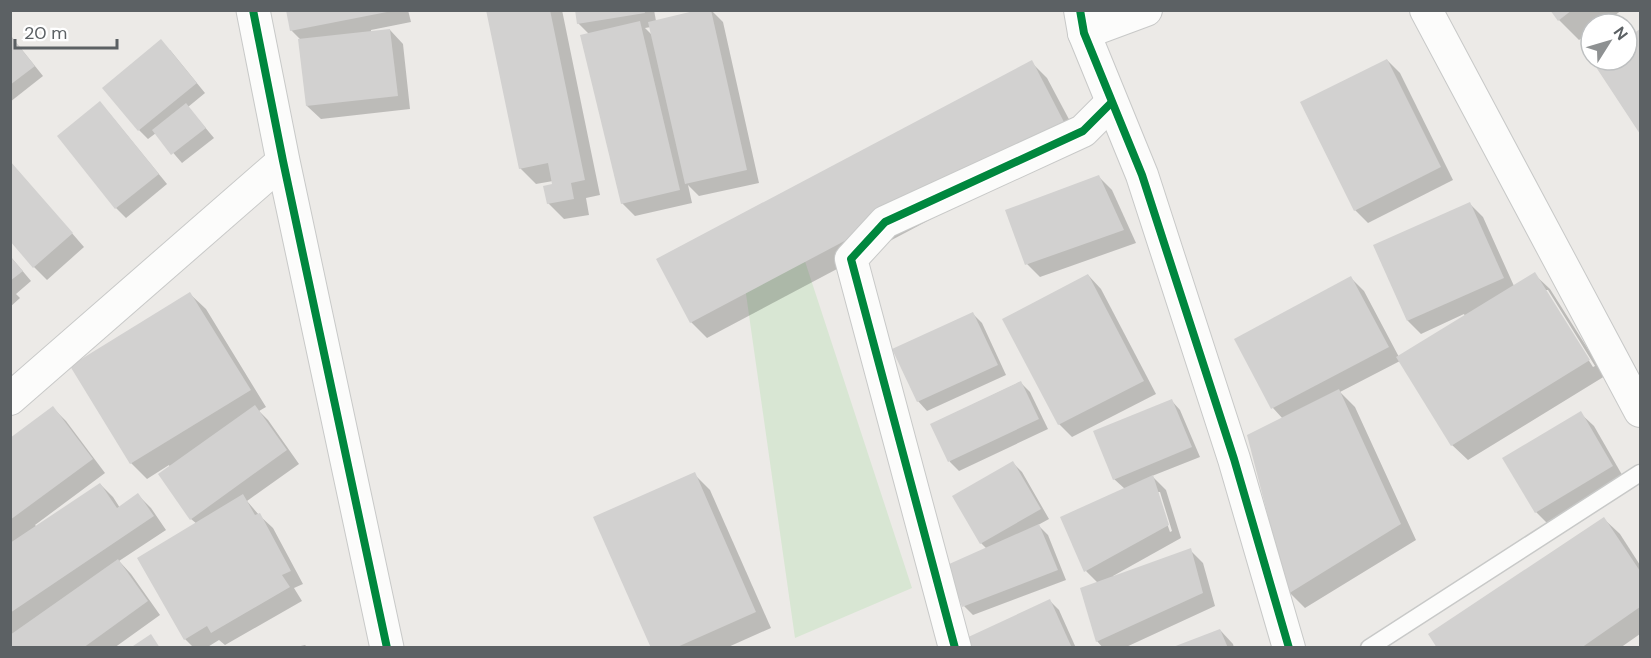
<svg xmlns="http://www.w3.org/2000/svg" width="1651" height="658" font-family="'DM Sans',sans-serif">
<rect width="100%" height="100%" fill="#eceae7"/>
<!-- green -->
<path fill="#d8e6d3" d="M 800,246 L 912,588 L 795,638 L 744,280 Z"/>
<!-- shadow -->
<g fill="#0003" fill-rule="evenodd">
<path d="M 287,10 L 408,10 L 411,22 L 371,30 L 371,32 L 390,30 L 403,44 L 410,109 L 321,119 L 307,106 L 300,39 L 291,30 Z"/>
<path d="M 488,10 L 562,10 L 600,195 L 586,198 L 589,215 L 564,219 L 548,203 L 554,185 L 553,181 L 536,184 L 520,168 Z"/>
<path d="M 576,10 L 654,10 L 656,21 L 704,10 L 711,10 L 723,22 L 759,183 L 699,196 L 688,185 L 692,203 L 635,216 L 622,203 L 589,34 L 578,23 ZM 651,27 L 653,36 L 645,28 Z"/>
<path d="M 1552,10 L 1622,10 L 1603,24 L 1591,24 L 1591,32 L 1579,40 L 1559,20 Z"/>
<path d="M 1640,31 L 1640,131 L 1594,62 L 1597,60 L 1627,60 L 1627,40 Z"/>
<path d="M 10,35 L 43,76 L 10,102 Z"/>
<path d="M 170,50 L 205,93 L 188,107 L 214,138 L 182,163 L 156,133 L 148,139 L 139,130 Z"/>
<path d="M 1387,60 L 1400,73 L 1453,180 L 1368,223 L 1355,210 Z"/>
<path d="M 1031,62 L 1047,78 L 1080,140 L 707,338 L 691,322 Z"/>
<path d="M 100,104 L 109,113 L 167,184 L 126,218 L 116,208 L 59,136 Z"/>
<path d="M 10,162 L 84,247 L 47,280 L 34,267 Z"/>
<path d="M 1099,177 L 1112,190 L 1136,243 L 1040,277 L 1027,264 Z"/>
<path d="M 1470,204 L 1483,217 L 1514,286 L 1534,274 L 1550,289 L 1605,376 L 1468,460 L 1452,445 L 1400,361 L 1340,392 L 1355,407 L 1416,540 L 1305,608 L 1290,593 L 1283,419 L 1273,408 L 1236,339 L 1351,278 L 1364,291 L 1399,357 L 1465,316 L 1464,314 L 1421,334 L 1408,321 L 1375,246 ZM 1544,290 L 1548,290 L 1595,366 L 1593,367 Z"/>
<path d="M 10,256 L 31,281 L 16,294 L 20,298 L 10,307 Z"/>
<path d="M 1088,275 L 1101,289 L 1156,394 L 1072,437 L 1059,424 Z"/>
<path d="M 190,294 L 206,309 L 266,407 L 259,411 L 268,420 L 299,464 L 247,501 L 259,515 L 273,528 L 303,584 L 294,588 L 302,601 L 225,645 L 219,640 L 206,648 L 194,648 L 185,639 L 197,524 L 191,519 L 169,465 L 147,479 L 131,463 Z"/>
<path d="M 973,314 L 982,323 L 1006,375 L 927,411 L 918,401 Z"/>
<path d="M 1020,382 L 1030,392 L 1048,429 L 959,471 L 950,462 L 932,424 Z"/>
<path d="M 1171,400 L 1180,410 L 1200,457 L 1152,476 L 1166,490 L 1181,538 L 1113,576 L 1114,578 L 1190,550 L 1203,563 L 1215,606 L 1124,648 L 1103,648 L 1097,641 L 1098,583 L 1086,571 L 1125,489 L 1114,479 ZM 1156,492 L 1160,492 L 1172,531 L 1170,532 Z"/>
<path d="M 53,408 L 66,421 L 105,473 L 35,525 L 37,527 L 100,484 L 113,497 L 120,508 L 138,495 L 151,508 L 166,530 L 119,561 L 131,574 L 160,615 L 114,648 L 10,648 L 10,440 Z"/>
<path d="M 1580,413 L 1594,426 L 1625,480 L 1549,525 L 1536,512 Z"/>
<path d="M 1013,463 L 1022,472 L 1049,519 L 1038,525 L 1048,535 L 1066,580 L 973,615 L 964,606 L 987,549 L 981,543 Z"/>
<path d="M 694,474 L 710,490 L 771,628 L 726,648 L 653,648 Z"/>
<path d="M 1604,519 L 1620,534 L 1640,565 L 1640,634 L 1620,648 L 1439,648 Z"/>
<path d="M 1050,601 L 1059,610 L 1076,648 L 970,648 Z"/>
<path d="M 1220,630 L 1233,644 L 1234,648 L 1177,648 Z"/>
<path d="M 305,645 L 308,648 L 292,648 Z"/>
</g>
<!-- building -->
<g fill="#d2d1d0">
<path d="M 286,10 L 387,10 L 387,12 L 290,31 Z"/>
<path d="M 486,10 L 550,10 L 585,180 L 571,183 L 574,199 L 547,204 L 543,186 L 552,184 L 548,163 L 519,169 Z"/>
<path d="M 575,10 L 644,10 L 645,13 L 577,24 Z"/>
<path d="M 698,10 L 711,10 L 747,170 L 685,184 L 648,22 Z"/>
<path d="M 1550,10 L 1572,10 L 1558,21 Z"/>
<path d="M 640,21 L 680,190 L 621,204 L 580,35 Z"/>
<path d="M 390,29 L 398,96 L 306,106 L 298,39 Z"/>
<path d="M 1640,29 L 1640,134 L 1592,61 L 1594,60 L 1627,60 L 1627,38 Z"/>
<path d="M 10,35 L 35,66 L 10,85 Z"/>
<path d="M 161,39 L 197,83 L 138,131 L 102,88 Z"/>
<path d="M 1387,59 L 1441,167 L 1354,211 L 1300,102 Z"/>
<path d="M 1032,60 L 1065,124 L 690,323 L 656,259 Z"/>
<path d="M 100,101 L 159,174 L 115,209 L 57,136 Z"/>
<path d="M 186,103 L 206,128 L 171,155 L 152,130 Z"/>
<path d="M 10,161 L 73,233 L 33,268 L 10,241 Z"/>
<path d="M 1099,175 L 1124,230 L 1025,265 L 1005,210 Z"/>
<path d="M 1470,202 L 1504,278 L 1407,321 L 1373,245 Z"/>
<path d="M 10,256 L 23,271 L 10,281 Z"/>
<path d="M 1535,272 L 1590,360 L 1451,446 L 1396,357 Z"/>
<path d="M 1088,274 L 1144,381 L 1058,425 L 1002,319 Z"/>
<path d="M 1351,276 L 1389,347 L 1271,409 L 1234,339 Z"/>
<path d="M 190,292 L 251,390 L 130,464 L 70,366 Z"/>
<path d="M 973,312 L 998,365 L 917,402 L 892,349 Z"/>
<path d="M 1021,381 L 1039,419 L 948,462 L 930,424 Z"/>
<path d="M 1339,389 L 1401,524 L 1288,594 L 1247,435 Z"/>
<path d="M 1172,399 L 1192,447 L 1113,480 L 1093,431 Z"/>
<path d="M 255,405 L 287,450 L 190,520 L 158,474 Z"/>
<path d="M 53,406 L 93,459 L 10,520 L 10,438 Z"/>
<path d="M 1581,411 L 1613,466 L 1535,513 L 1502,458 Z"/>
<path d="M 1013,461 L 1041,509 L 980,544 L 952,496 Z"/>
<path d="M 695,472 L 756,612 L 675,648 L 651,648 L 593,517 Z"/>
<path d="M 1153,475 L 1169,525 L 1084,572 L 1060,517 Z"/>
<path d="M 100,483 L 117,508 L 138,493 L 154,516 L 10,613 L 10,543 Z"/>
<path d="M 243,494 L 255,515 L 260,513 L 291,571 L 282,575 L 290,587 L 211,633 L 207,626 L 184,640 L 137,558 Z"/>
<path d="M 1604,517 L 1640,571 L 1640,607 L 1581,648 L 1437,648 L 1428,634 Z"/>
<path d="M 1039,524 L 1058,570 L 962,607 L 947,565 Z"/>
<path d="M 1191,548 L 1203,593 L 1096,642 L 1080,588 Z"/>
<path d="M 118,559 L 148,601 L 83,648 L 10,648 L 10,635 Z"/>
<path d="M 1050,599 L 1072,648 L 969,648 L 964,639 Z"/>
<path d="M 1220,629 L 1228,648 L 1173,648 L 1173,647 Z"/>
<path d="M 151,634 L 160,648 L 130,648 Z"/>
</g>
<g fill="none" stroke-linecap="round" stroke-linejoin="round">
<!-- lane casing -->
<g stroke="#c8c9c8" stroke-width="19">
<path id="lane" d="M 1369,648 L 1640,473"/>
</g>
<!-- street casing -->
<g stroke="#c8c9c8" stroke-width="34">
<g id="street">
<path d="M 1080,10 L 1084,33 L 1142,175 L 1234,459 L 1289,648"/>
<path d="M 1426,10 L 1640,411"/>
<path d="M 1084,33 L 1146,10"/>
<path d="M 10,399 L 283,161"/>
<path d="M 955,648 L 851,259 L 885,222 L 1083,131 L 1111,103"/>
</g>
</g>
<!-- secondary casing -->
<g stroke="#c8c9c8" stroke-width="35">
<path id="secondary" d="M 253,10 L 283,161 L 387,648"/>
</g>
<!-- lane -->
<use href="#lane" stroke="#fcfcfb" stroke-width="16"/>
<!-- street -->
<use href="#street" stroke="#fcfcfb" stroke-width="32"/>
<!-- secondary -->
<use href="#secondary" stroke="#fcfcfb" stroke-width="33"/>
<!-- cycleway casing -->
<g stroke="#fff" stroke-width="11">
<g id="cycleway">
<path d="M 253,10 L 283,161 L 387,648"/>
<path d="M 1080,10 L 1084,33 L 1142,175 L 1234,459 L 1289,648"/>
<path d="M 955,648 L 851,259 L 885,222 L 1083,131 L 1111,103"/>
</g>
</g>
<!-- cycleway -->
<use href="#cycleway" stroke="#00873e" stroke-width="8"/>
</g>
<!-- border -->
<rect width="1651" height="658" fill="none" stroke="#5c6164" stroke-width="24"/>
<!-- north arrow -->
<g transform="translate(1609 42) rotate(53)"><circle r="28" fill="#ffffff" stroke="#bec0c1" stroke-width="1.5"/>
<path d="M0-4.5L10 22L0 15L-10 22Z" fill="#8e9192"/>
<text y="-9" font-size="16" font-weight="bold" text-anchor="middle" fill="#5c6164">N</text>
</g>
<!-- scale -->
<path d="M15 39v9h102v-9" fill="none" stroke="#5c6164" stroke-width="3"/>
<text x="24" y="39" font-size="18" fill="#5c6164" stroke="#ffffff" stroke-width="4.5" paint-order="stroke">20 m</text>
</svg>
